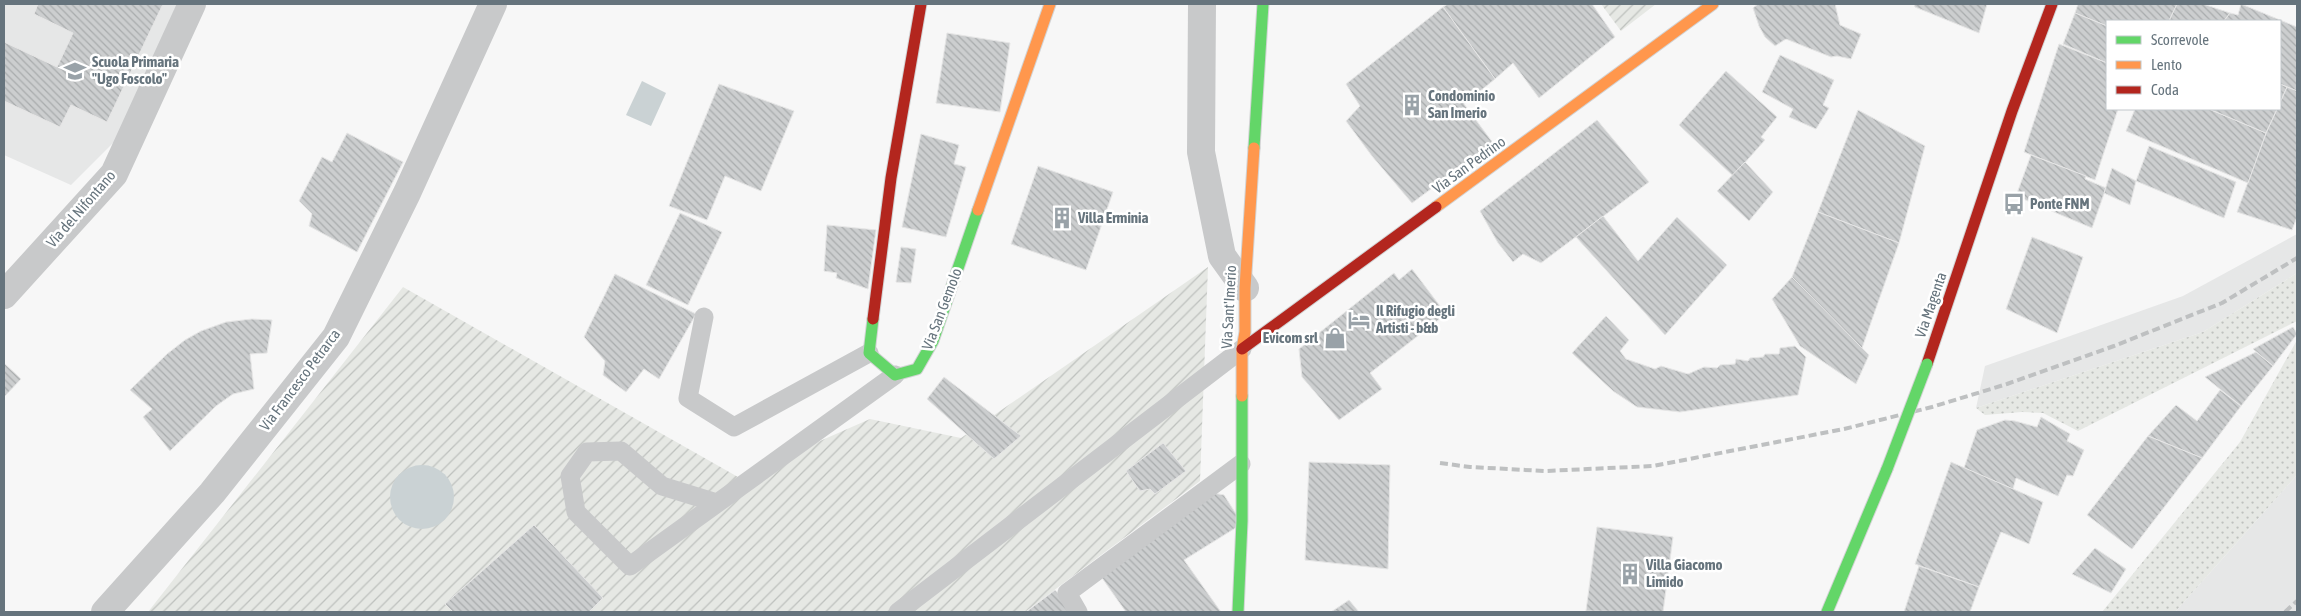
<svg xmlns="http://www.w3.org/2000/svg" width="2301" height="616" font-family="'Asap Condensed',sans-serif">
<defs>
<pattern id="grass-dots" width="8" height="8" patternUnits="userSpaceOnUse" patternTransform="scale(1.25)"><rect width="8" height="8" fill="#e6e8e4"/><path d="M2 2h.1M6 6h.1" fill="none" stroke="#bec1be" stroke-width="1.8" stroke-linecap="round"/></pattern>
<pattern id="garden-furrows" width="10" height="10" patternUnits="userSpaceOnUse" patternTransform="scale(1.25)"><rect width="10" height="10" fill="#e6e8e4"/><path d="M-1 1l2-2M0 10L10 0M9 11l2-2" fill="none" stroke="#bec1be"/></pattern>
<pattern id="building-back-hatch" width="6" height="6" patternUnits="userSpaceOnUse" patternTransform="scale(1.25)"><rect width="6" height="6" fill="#cccecf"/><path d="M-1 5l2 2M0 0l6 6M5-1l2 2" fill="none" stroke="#a9acad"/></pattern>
</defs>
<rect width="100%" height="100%" fill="#f7f7f7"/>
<!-- built -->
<g fill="#e6e7e7">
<path d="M 4,4 L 177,4 L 117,139 L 71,185 L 4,155 Z"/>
<path d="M 2297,234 L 2297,273 L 2203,332 L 1976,408 L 1985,366 L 2183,296 Z"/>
<path d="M 2297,475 L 2297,612 L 2175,612 Z"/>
</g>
<!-- grass -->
<g fill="url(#grass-dots)">
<path d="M 2297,273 L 2297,321 L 2078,431 L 2043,413 L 2022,412 L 1985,415 L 1976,408 L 2203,332 Z"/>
<path d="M 2297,340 L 2297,475 L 2175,612 L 2102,612 L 2240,442 Z"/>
</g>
<!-- garden -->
<g fill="url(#garden-furrows)">
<path d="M 1601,4 L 1656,4 L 1621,31 Z"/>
<path d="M 1208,267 L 1200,481 L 1025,612 L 148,612 L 403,287 L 738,477 L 870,419 L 961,438 Z"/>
</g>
<!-- water -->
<g fill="#cad2d4">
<path d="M 642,81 L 666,93 L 651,126 L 626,115 Z"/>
<circle cx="422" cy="497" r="32"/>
</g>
<!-- building -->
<g fill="url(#building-back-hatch)" stroke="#e6e6e6">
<path d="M 38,4 L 163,4 L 107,122 L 71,105 L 60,127 L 4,101 L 4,42 L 57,67 L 73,33 L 34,14 Z"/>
<path d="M 1448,4 L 1592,4 L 1615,37 L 1539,98 L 1513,63 L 1495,79 L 1443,7 Z"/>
<path d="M 1758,4 L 1835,4 L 1840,25 L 1861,34 L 1851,59 L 1837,56 L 1831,57 L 1786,39 L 1775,46 L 1765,37 L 1759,26 L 1753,8 Z"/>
<path d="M 1914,4 L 1987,4 L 1979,33 L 1915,7 Z"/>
<path d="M 2078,4 L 2177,4 L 2169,21 L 2107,21 L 2107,26 L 2075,13 Z"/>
<path d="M 2177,4 L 2203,4 L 2230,13 L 2224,21 L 2169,21 Z"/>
<path d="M 2241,4 L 2297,27 L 2297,91 L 2280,84 L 2280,21 L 2224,21 L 2230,13 L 2238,15 Z"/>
<path d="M 1443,7 L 1495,79 L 1464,104 L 1493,143 L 1412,203 L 1372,156 L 1346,121 L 1360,106 L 1346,84 Z"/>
<path d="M 2075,13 L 2107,26 L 2107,63 L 2063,44 Z"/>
<path d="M 947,33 L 1010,43 L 1000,112 L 936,103 Z"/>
<path d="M 2059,44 L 2107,63 L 2107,109 L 2118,109 L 2095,180 L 2024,152 Z"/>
<path d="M 1780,55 L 1834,80 L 1823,105 L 1829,108 L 1816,129 L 1789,117 L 1793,109 L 1762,92 Z"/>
<path d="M 1726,71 L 1777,117 L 1761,137 L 1765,140 L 1733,176 L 1679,125 Z"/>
<path d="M 719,84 L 794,111 L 761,191 L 725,176 L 707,220 L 669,206 Z"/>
<path d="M 2280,84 L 2287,87 L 2280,103 Z"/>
<path d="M 2287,87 L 2297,91 L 2297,217 L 2292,230 L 2237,212 L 2266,133 L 2277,109 L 2280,109 L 2280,103 Z"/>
<path d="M 2135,109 L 2209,109 L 2266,133 L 2248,183 L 2126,131 Z"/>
<path d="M 2209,109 L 2277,109 L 2266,133 Z"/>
<path d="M 1858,110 L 1925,146 L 1899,243 L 1818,212 Z"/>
<path d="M 1597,120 L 1649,182 L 1541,263 L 1523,254 L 1513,262 L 1498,243 L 1480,211 Z"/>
<path d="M 347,133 L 403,162 L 357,252 L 309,226 L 312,214 L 299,201 L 322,157 L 332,162 Z"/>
<path d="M 921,134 L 959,145 L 954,164 L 966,167 L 946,237 L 902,227 Z"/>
<path d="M 2149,146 L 2236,182 L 2224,218 L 2136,181 Z"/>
<path d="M 2031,155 L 2086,176 L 2085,179 L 2106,188 L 2092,228 L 2016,196 Z"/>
<path d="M 1745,162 L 1773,192 L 1749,221 L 1717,191 Z"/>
<path d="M 1038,166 L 1113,192 L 1086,270 L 1011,244 Z"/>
<path d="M 2112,168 L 2136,181 L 2130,205 L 2104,193 Z"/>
<path d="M 1818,212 L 1899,243 L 1862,348 L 1792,277 Z"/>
<path d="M 680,213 L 722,232 L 688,305 L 646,285 Z"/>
<path d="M 1603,216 L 1638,261 L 1677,217 L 1727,265 L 1665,335 L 1576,237 Z"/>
<path d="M 827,225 L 876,230 L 868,289 L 836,278 L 837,273 L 824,271 Z"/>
<path d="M 2032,237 L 2083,257 L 2057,333 L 2006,309 Z"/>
<path d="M 901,247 L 916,249 L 911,283 L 896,282 Z"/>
<path d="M 1412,269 L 1446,314 L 1370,373 L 1382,389 L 1339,420 L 1302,377 L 1299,349 L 1394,273 L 1399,280 Z"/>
<path d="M 615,274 L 696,314 L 659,379 L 644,369 L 626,392 L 603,375 L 605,361 L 584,337 Z"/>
<path d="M 1792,277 L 1869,355 L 1856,384 L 1800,346 L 1772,299 Z"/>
<path d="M 1606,316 L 1629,340 L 1620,351 L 1626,359 L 1655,369 L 1661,366 L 1688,374 L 1704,367 L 1717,368 L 1720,365 L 1735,364 L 1736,359 L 1748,361 L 1750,358 L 1763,357 L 1765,354 L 1779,354 L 1780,348 L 1795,346 L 1806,357 L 1798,395 L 1680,412 L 1637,407 L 1613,391 L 1572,353 Z"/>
<path d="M 252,319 L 272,320 L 267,353 L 250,354 L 254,389 L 233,394 L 216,406 L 170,451 L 143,417 L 152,409 L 130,390 L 167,354 L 185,340 L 201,331 L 226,322 Z"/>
<path d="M 2293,327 L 2297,334 L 2273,366 L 2253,349 Z"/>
<path d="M 2256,352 L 2273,366 L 2241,406 L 2205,377 Z"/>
<path d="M 4,363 L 21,379 L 4,397 Z"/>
<path d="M 944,377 L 1021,436 L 994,459 L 927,399 Z"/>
<path d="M 2220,390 L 2241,406 L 2202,458 L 2148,436 L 2176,405 L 2197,421 Z"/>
<path d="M 2041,417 L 2070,434 L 2067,441 L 2084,450 L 2073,476 L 2067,475 L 2058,496 L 2016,478 L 2013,489 L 1964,468 L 1977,430 L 2005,420 L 2015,421 L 2037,427 Z"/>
<path d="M 2148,436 L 2202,458 L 2132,549 L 2087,515 Z"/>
<path d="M 1163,443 L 1186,471 L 1155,494 L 1150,489 L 1140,491 L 1126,471 Z"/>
<path d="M 1309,462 L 1390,465 L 1388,569 L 1305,560 Z"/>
<path d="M 1951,462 L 2043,502 L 2029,544 L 2001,532 L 1979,587 L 1915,564 Z"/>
<path d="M 1213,493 L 1224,495 L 1238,517 L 1237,527 L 1184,560 L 1221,612 L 1126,612 L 1100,575 Z"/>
<path d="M 534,525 L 603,598 L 589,612 L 453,612 L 445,604 Z"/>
<path d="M 1597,527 L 1673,537 L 1663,612 L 1586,611 Z"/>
<path d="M 2095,548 L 2126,569 L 2111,593 L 2072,574 Z"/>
<path d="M 1919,566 L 1979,587 L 1970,612 L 1904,612 Z"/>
<path d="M 1055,590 L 1074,612 L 1026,612 Z"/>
<path d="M 1349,600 L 1359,612 L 1331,612 Z"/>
</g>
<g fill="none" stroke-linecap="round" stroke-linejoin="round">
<!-- fast casing -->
<g stroke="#d2d3d4" stroke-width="13">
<g id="fast">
<path d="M 1254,148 L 1263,4"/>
<path d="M 873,319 L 869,353 L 895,375 L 917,369 L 933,341 L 978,210"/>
<path d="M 1238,612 L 1242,521 L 1242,396"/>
<path d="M 1827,612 L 1887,469"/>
</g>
</g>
<!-- slow casing -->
<g stroke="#d2d3d4" stroke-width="13">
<g id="slow">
<path d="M 1436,207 L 1713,4"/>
<path d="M 978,210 L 1050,4"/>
<path d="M 1242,396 L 1242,349 L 1245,332 L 1245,288 L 1254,148"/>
</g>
</g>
<!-- jam casing -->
<g stroke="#d2d3d4" stroke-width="13">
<g id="jam">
<path d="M 873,319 L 891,178 L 921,4"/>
<path d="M 1242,349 L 1436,207"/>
<path d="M 1927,364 L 2012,111 L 2052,4"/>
</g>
</g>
<!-- lane -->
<g stroke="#c8c9ca" stroke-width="19">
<path d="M 704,317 L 688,398 L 734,427 L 869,353"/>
<path d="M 717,503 L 662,486 L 621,451 L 587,452 L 570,476 L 576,512 L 630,566 L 895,375"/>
<path d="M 898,612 L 1242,349"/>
<path d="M 1078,612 L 1067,593 L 1241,464"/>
</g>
<!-- street -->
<g stroke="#c8c9ca" stroke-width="28">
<path d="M 1202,4 L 1201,152 L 1222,256 L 1245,288"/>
<path d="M 4,295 L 114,174 L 192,4"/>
<path d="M 105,612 L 212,493 L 336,337 L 407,193 L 493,4"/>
</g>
<!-- fast -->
<use href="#fast" stroke="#63d668" stroke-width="11"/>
<!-- slow -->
<use href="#slow" stroke="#ff974d" stroke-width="11"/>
<!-- jam -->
<use href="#jam" stroke="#b3261e" stroke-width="11"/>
<!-- rail -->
<g stroke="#bec0c1" stroke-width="4" stroke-dasharray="8 4" stroke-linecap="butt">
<path d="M 1440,463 L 1470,467 L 1545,471 L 1653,466 L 1844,429 L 1932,407 L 2007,384 L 2114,346 L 2222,303 L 2297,258"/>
<path d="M 2285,612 L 2297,601"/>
</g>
<!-- fast-bridge casing -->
<g stroke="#d2d3d3" stroke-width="13" stroke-linecap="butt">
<path id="fast-bridge" d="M 1887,469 L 1927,364"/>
</g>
<!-- fast-bridge -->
<use href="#fast-bridge" stroke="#63d668" stroke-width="11"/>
</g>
<!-- icons -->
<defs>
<g id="school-bare" transform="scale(1.725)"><path d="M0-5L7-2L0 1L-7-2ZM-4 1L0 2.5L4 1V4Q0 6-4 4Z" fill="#99a2a8" stroke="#fff" stroke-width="2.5" paint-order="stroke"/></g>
<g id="building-bare" transform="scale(1.725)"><path d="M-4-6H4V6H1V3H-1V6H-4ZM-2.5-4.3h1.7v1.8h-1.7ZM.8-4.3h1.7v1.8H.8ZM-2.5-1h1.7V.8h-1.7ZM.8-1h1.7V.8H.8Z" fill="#99a2a8" stroke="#fff" stroke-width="2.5" paint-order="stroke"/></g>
<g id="bus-bare" transform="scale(1.725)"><path d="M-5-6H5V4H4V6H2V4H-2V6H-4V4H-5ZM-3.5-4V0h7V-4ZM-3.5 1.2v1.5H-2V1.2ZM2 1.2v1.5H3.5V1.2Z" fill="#99a2a8" stroke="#fff" stroke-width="2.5" paint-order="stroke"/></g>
<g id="hotel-bare" transform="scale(1.725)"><path d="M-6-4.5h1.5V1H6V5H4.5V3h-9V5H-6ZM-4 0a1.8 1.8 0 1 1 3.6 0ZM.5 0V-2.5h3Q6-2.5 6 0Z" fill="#99a2a8" stroke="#fff" stroke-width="2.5" paint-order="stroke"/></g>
<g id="shop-bare" transform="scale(1.725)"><path d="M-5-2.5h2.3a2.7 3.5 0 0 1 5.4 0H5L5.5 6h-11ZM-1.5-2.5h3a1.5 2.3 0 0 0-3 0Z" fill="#99a2a8" stroke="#fff" stroke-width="2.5" paint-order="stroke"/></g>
</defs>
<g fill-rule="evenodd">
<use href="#school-bare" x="75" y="71"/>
<use href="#building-bare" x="1412" y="105"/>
<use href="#bus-bare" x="2014" y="204"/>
<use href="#building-bare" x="1062" y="218"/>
<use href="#hotel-bare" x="1359" y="320"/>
<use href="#shop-bare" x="1335" y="338"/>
<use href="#building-bare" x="1630" y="574"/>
</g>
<g text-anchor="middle" stroke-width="5" stroke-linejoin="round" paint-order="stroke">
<!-- poi labels -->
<g font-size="15" font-weight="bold" fill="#66747d" stroke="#fff" text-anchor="start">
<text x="92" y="67">Scuola Primaria<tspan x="92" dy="17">"Ugo Foscolo"</tspan></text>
<text x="1428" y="101">Condominio<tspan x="1428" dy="17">San Imerio</tspan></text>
<text x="2030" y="209">Ponte FNM</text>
<text x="1078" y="223">Villa Erminia</text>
<text x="1376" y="316">Il Rifugio degli<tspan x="1376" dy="17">Artisti - b&amp;b</tspan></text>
<text x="1318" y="343" text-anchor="end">Evicom srl</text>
<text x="1646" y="570">Villa Giacomo<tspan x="1646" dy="17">Limido</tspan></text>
</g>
<!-- street labels -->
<g font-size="15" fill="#66747d" stroke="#fff">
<text transform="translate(1469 165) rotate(-36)" y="5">Via San Pedrino</text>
<text transform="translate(81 209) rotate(-49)" y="5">Via del Nifontano</text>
<text transform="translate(1931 305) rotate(-71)" y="5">Via Magenta</text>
<text transform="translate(1229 307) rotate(-87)" y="5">Via Sant'Imerio</text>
<text transform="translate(942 309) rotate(-69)" y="5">Via San Gemolo</text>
<text transform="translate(300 380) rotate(-53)" y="5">Via Francesco Petrarca</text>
</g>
</g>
<!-- border -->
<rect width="2301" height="616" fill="none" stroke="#66747d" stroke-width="10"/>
<!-- legend -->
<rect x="2106" y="20" width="175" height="90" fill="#ffffff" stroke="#c2c7cb"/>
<rect x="2116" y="36" width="25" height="8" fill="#63d668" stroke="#c2c7cb"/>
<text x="2151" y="45" font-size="15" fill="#66747d">Scorrevole</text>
<rect x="2116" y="61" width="25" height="8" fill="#ff974d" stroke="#c2c7cb"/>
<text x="2151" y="70" font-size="15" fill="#66747d">Lento</text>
<rect x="2116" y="86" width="25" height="8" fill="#b3261e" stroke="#c2c7cb"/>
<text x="2151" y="95" font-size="15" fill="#66747d">Coda</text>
</svg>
